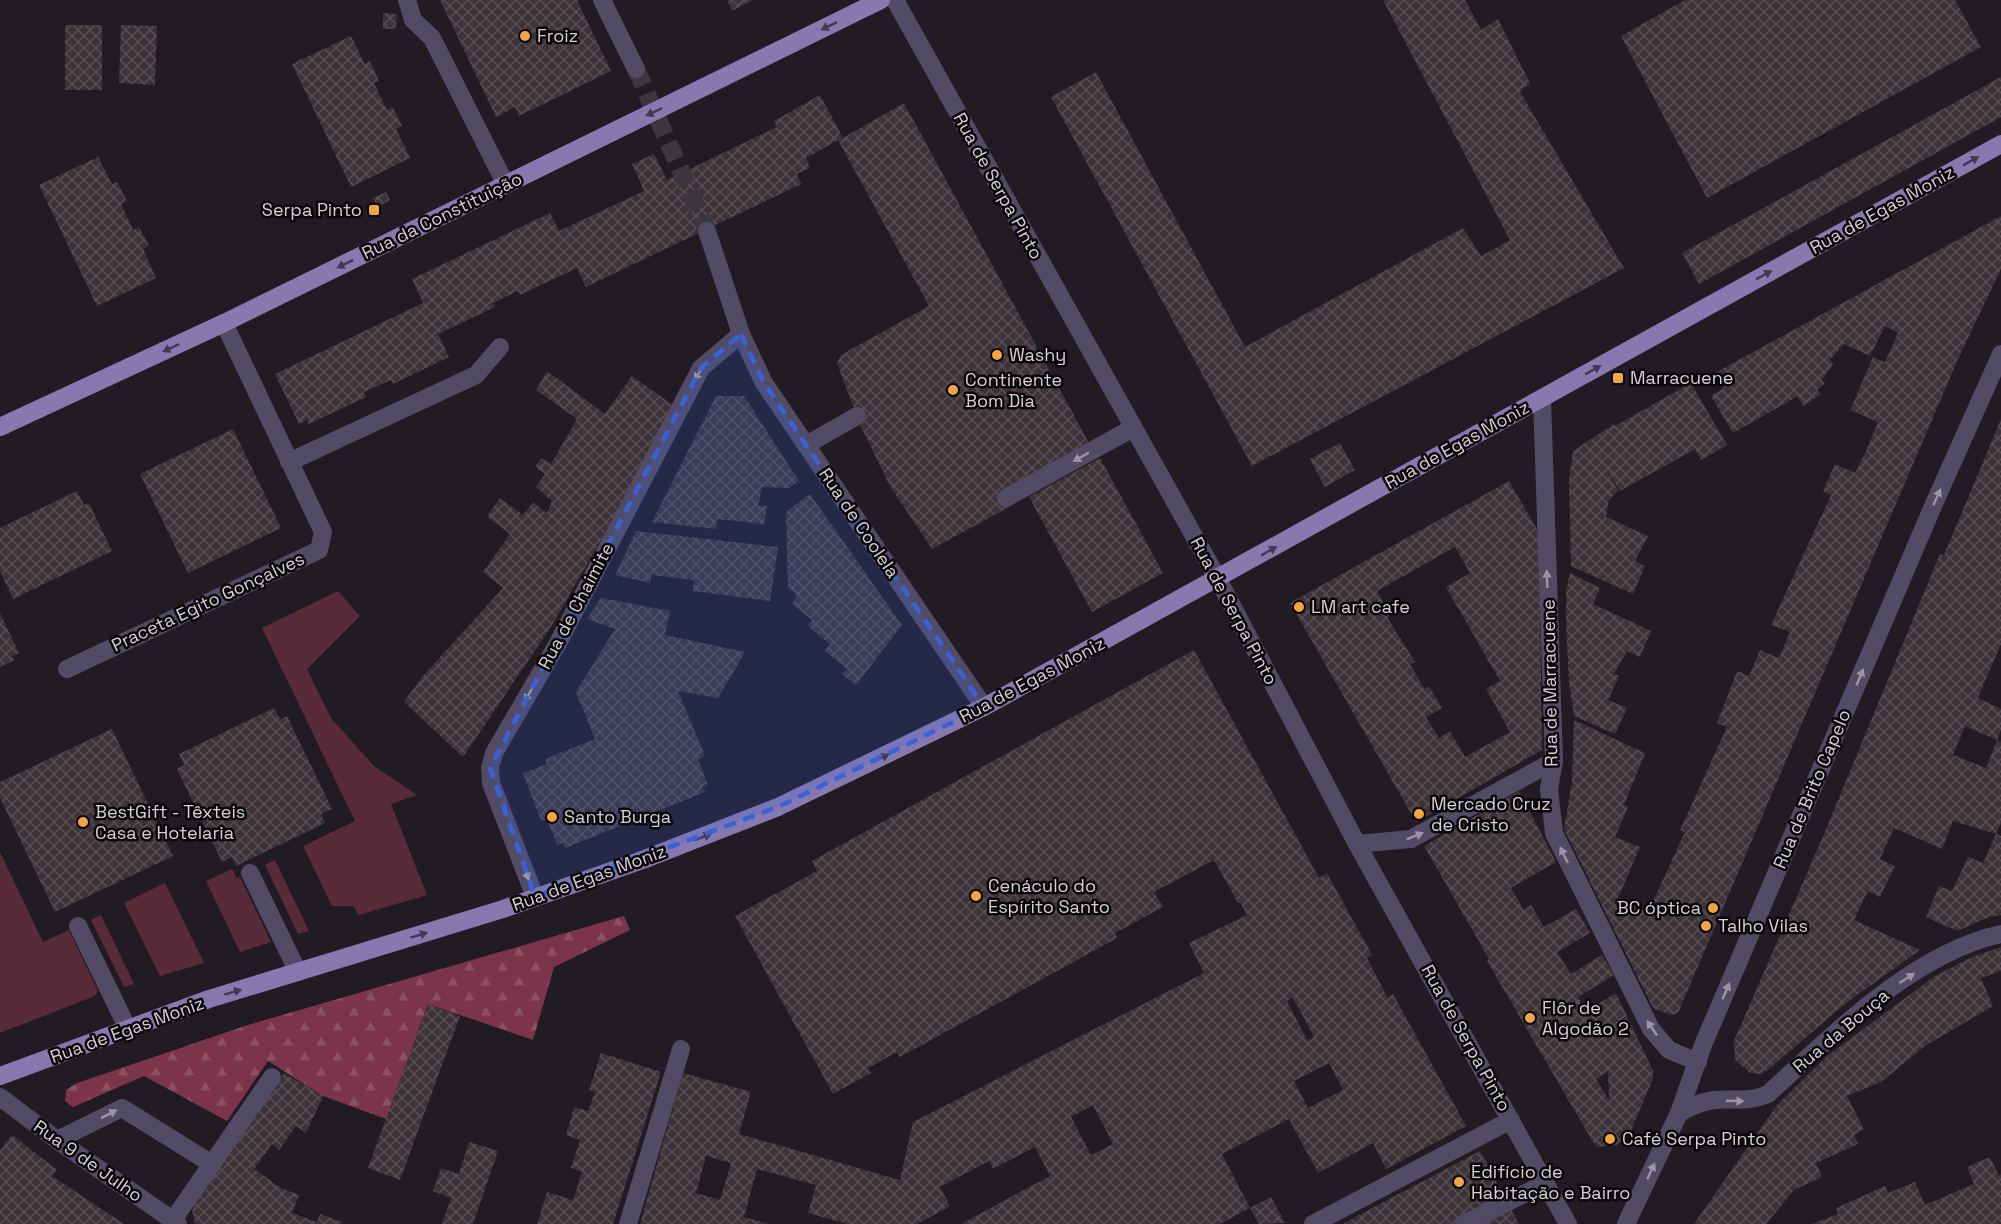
<svg xmlns="http://www.w3.org/2000/svg" width="2001" height="1224" font-family="'Space Grotesk',sans-serif">
<defs>
<pattern id="forest-firs" width="22" height="20" patternUnits="userSpaceOnUse" patternTransform="scale(1.5)"><rect width="22" height="20" fill="#7b344a"/><path d="M5 1l3.5 6h-7zM16 11l3.5 6h-7z" fill="#8d5063"/></pattern>
<pattern id="building-cross-hatch" width="8" height="8" patternUnits="userSpaceOnUse" patternTransform="scale(1.5)"><rect width="8" height="8" fill="#3c3238"/><path d="M0 0l8 8M0 8l8-8" fill="none" stroke="#574f54"/></pattern>
</defs>
<rect width="100%" height="100%" fill="#211b23"/>
<!-- grass -->
<g fill="#592a38">
<path d="M 338,591 L 360,616 L 307,669 L 331,718 L 374,766 L 417,795 L 391,804 L 427,895 L 359,915 L 353,906 L 332,906 L 303,846 L 355,821 L 262,628 Z"/>
<path d="M 0,852 L 43,942 L 69,930 L 98,991 L 95,996 L 0,1033 Z"/>
<path d="M 275,860 L 309,931 L 298,934 L 265,865 Z"/>
<path d="M 232,869 L 237,878 L 240,877 L 271,942 L 240,952 L 206,881 Z"/>
<path d="M 165,883 L 204,963 L 160,976 L 124,903 Z"/>
<path d="M 101,915 L 134,984 L 124,987 L 91,920 Z"/>
</g>
<!-- forest -->
<path fill="url(#forest-firs)" d="M 624,916 L 630,930 L 554,967 L 533,1040 L 428,1004 L 386,1119 L 323,1096 L 268,1061 L 227,1121 L 144,1076 L 73,1107 L 65,1101 L 66,1090 L 77,1083 L 248,1025 Z"/>
<!-- building -->
<g fill="url(#building-cross-hatch)" fill-rule="evenodd">
<path d="M 440,0 L 577,0 L 611,71 L 519,116 L 515,107 L 496,117 Z"/>
<path d="M 727,0 L 753,0 L 732,11 Z"/>
<path d="M 1383,0 L 1465,0 L 1481,30 L 1498,19 L 1530,83 L 1520,92 L 1624,268 L 1252,466 L 1051,97 L 1096,72 L 1245,347 L 1463,228 L 1481,256 L 1510,240 Z"/>
<path d="M 1685,0 L 1955,0 L 1981,47 L 1707,198 L 1621,36 Z"/>
<path d="M 383,13 L 397,14 L 396,29 L 383,29 Z"/>
<rect x="65" y="25" width="37" height="65"/>
<path d="M 121,25 L 157,26 L 155,85 L 119,83 Z"/>
<path d="M 351,36 L 365,64 L 370,61 L 379,81 L 374,83 L 387,110 L 393,107 L 402,126 L 396,129 L 410,158 L 351,187 L 292,64 Z"/>
<path d="M 2001,77 L 2001,117 L 1699,284 L 1682,253 Z"/>
<path d="M 820,95 L 843,138 L 904,103 L 1089,443 L 1002,491 L 1011,506 L 932,549 L 890,486 L 861,427 L 837,363 L 841,355 L 929,306 L 838,140 L 806,158 L 810,168 L 797,174 L 801,184 L 586,287 L 577,268 L 520,295 L 518,291 L 493,303 L 495,307 L 438,334 L 449,357 L 393,384 L 391,380 L 364,392 L 366,397 L 309,424 L 307,420 L 299,424 L 275,374 L 423,303 L 412,279 L 550,213 L 559,231 L 644,191 L 632,164 L 654,154 L 667,180 L 777,127 L 774,121 Z"/>
<path d="M 98,157 L 112,184 L 117,182 L 127,201 L 121,204 L 133,230 L 139,227 L 149,246 L 143,249 L 156,278 L 97,306 L 39,185 Z"/>
<path d="M 386,192 L 390,200 L 378,207 L 373,198 Z"/>
<path d="M 2001,216 L 2001,269 L 1958,359 L 1678,1013 L 1671,1015 L 1653,1008 L 1564,829 L 1572,781 L 1574,720 L 1645,753 L 1624,805 L 1628,807 L 1615,837 L 1640,847 L 1618,898 L 1648,912 L 1685,832 L 1680,830 L 1727,727 L 1717,723 L 1737,671 L 1749,676 L 1760,650 L 1779,658 L 1790,632 L 1771,625 L 1831,495 L 1823,491 L 1835,464 L 1855,473 L 1867,449 L 1878,422 L 1850,410 L 1873,357 L 1885,362 L 1898,333 L 1885,326 L 1870,356 L 1844,344 L 1830,360 L 1833,364 L 1822,380 L 1825,383 L 1817,390 L 1821,394 L 1803,406 L 1798,396 L 1733,433 L 1711,396 L 1724,388 L 1715,373 Z"/>
<path d="M 547,371 L 605,414 L 632,376 L 673,405 L 617,512 L 551,627 L 463,757 L 404,702 L 422,677 L 503,588 L 483,572 L 510,534 L 487,516 L 500,498 L 523,515 L 533,502 L 547,513 L 552,501 L 536,487 L 545,474 L 535,467 L 541,458 L 551,464 L 577,419 L 536,390 Z"/>
<path d="M 1691,383 L 1727,445 L 1701,460 L 1695,449 L 1620,491 L 1605,467 L 1618,491 L 1609,500 L 1606,517 L 1648,536 L 1635,561 L 1645,566 L 1633,594 L 1571,566 L 1569,479 L 1573,451 L 1614,424 L 1615,426 Z"/>
<path d="M 716,396 L 744,396 L 799,481 L 789,488 L 762,487 L 758,506 L 767,506 L 764,524 L 717,519 L 716,529 L 652,522 Z"/>
<path d="M 2001,419 L 2001,644 L 1978,698 L 2001,709 L 2001,730 L 1997,740 L 1965,726 L 1953,755 L 1986,768 L 1997,740 L 2001,742 L 2001,823 L 1996,834 L 1953,821 L 1942,849 L 1894,828 L 1880,859 L 1895,866 L 1880,897 L 1868,891 L 1854,920 L 1920,950 L 1846,1003 L 1769,1069 L 1761,1074 L 1750,1073 L 1735,1060 L 1734,1041 L 1824,834 L 1940,554 L 1944,555 Z"/>
<path d="M 233,429 L 281,528 L 188,573 L 140,474 Z"/>
<path d="M 1340,443 L 1355,470 L 1325,487 L 1310,459 Z"/>
<path d="M 1100,458 L 1163,573 L 1092,612 L 1029,497 Z"/>
<path d="M 1509,481 L 1539,533 L 1542,750 L 1416,822 L 1290,603 ZM 1455,547 L 1470,573 L 1446,587 L 1500,681 L 1486,689 L 1510,732 L 1465,757 L 1450,731 L 1439,738 L 1426,717 L 1442,708 L 1429,686 L 1424,689 L 1410,664 L 1415,662 L 1387,617 L 1390,615 L 1377,591 Z"/>
<path d="M 77,491 L 84,505 L 89,503 L 112,551 L 13,599 L 0,571 L 0,528 Z"/>
<path d="M 810,494 L 902,625 L 856,685 L 842,674 L 847,669 L 825,651 L 830,644 L 808,626 L 812,620 L 792,604 L 797,595 L 788,587 L 786,512 Z"/>
<path d="M 636,531 L 778,547 L 770,601 L 693,591 L 694,580 L 652,575 L 650,583 L 615,575 Z"/>
<path d="M 1570,573 L 1600,588 L 1593,604 L 1651,631 L 1640,657 L 1627,651 L 1614,674 L 1619,676 L 1608,700 L 1627,708 L 1615,734 L 1574,716 L 1569,681 L 1566,624 L 1566,591 Z"/>
<path d="M 601,598 L 670,611 L 665,635 L 745,652 L 718,698 L 678,691 L 705,756 L 698,759 L 708,785 L 702,787 L 705,792 L 565,848 L 563,843 L 557,845 L 547,819 L 541,821 L 523,773 L 547,764 L 545,759 L 595,739 L 576,692 L 615,629 L 587,619 Z"/>
<path d="M 0,613 L 19,653 L 12,656 L 14,660 L 0,667 Z"/>
<path d="M 1194,650 L 1319,878 L 1327,873 L 1372,955 L 1367,958 L 1388,998 L 1393,994 L 1466,1126 L 1386,1169 L 1373,1143 L 1318,1173 L 1289,1119 L 1222,1154 L 1250,1208 L 1220,1224 L 961,1224 L 1050,1176 L 1035,1147 L 993,1169 L 989,1161 L 940,1187 L 950,1206 L 917,1224 L 848,1224 L 808,1213 L 816,1185 L 757,1169 L 744,1217 L 768,1224 L 640,1224 L 683,1073 L 751,1092 L 739,1134 L 900,1180 L 913,1122 L 1204,973 L 1189,943 L 1247,915 L 1240,902 L 1238,903 L 1214,860 L 1154,892 L 1163,907 L 1115,933 L 1117,938 L 900,1057 L 897,1052 L 868,1068 L 871,1073 L 833,1094 L 735,916 L 817,871 L 812,861 ZM 1293,998 L 1314,1037 L 1307,1040 L 1287,1001 ZM 1329,1063 L 1343,1090 L 1308,1108 L 1294,1081 ZM 1093,1105 L 1113,1144 L 1091,1155 L 1071,1117 ZM 706,1156 L 731,1163 L 720,1200 L 696,1193 Z"/>
<path d="M 274,708 L 280,719 L 287,716 L 332,809 L 321,814 L 325,823 L 236,866 L 232,857 L 222,862 L 177,769 L 184,765 L 179,754 Z"/>
<path d="M 112,729 L 173,856 L 55,912 L 0,798 L 0,782 Z"/>
<path d="M 1519,791 L 1556,862 L 1511,888 L 1524,910 L 1531,905 L 1544,927 L 1576,909 L 1590,933 L 1557,952 L 1571,974 L 1602,955 L 1614,975 L 1578,997 L 1586,1011 L 1616,993 L 1653,1071 L 1652,1081 L 1629,1135 L 1617,1145 L 1598,1147 L 1593,1142 L 1487,961 L 1489,959 L 1424,846 ZM 1608,1071 L 1609,1100 L 1596,1079 Z"/>
<path d="M 1996,834 L 2001,836 L 2001,915 L 1989,917 L 1957,931 L 1926,917 L 1939,886 L 1952,891 L 1968,857 L 1983,863 Z"/>
<path d="M 2001,947 L 2001,971 L 1981,978 L 1993,1006 L 1925,1046 L 1881,1082 L 1847,1096 L 1864,1129 L 1854,1135 L 1858,1144 L 1816,1163 L 1822,1177 L 1794,1190 L 1766,1224 L 1694,1224 L 1777,1105 L 1827,1056 L 1935,976 L 1972,957 Z"/>
<path d="M 428,1004 L 460,1016 L 400,1180 L 368,1168 Z"/>
<path d="M 601,1053 L 661,1072 L 613,1224 L 537,1224 L 547,1192 L 573,1200 L 582,1172 L 571,1168 L 580,1140 L 566,1135 L 574,1107 L 588,1111 L 595,1092 L 589,1090 Z"/>
<path d="M 284,1073 L 323,1096 L 306,1133 L 296,1126 L 279,1150 L 272,1144 L 254,1169 L 281,1188 L 299,1195 L 292,1213 L 317,1222 L 320,1214 L 342,1222 L 342,1224 L 195,1224 L 192,1210 L 196,1199 Z"/>
<path d="M 12,1135 L 57,1170 L 52,1176 L 124,1224 L 0,1224 L 0,1150 Z"/>
<path d="M 469,1142 L 498,1151 L 473,1224 L 442,1224 L 451,1198 L 433,1191 L 441,1168 L 459,1174 Z"/>
<path d="M 1480,1151 L 1519,1224 L 1343,1224 L 1391,1198 Z"/>
<path d="M 1990,1157 L 1999,1176 L 2001,1174 L 2001,1223 L 1998,1224 L 1812,1224 L 1838,1214 L 1836,1208 L 1885,1186 L 1888,1193 L 1915,1182 L 1925,1205 L 1974,1184 L 1967,1167 Z"/>
<path d="M 1271,1197 L 1285,1223 L 1259,1224 L 1250,1208 Z"/>
</g>
<g fill="none" stroke-linecap="round" stroke-linejoin="round">
<!-- minor-tunnel -->
<path stroke="#3c363e" stroke-width="18" stroke-dasharray="18 9" stroke-linecap="butt" d="M 636,69 L 707,231"/>
<!-- minor -->
<g stroke="#524b66" stroke-width="18">
<path d="M 407,0 L 413,20 L 432,38 L 506,185"/>
<path d="M 602,0 L 636,69"/>
<path d="M 895,0 L 1218,579 L 1357,844 L 1568,1224"/>
<path d="M 707,231 L 741,334 L 764,383 L 984,707"/>
<path d="M 1542,398 L 1554,761 L 1549,789 L 1554,833 L 1651,1029 L 1669,1050 L 1698,1062"/>
<path d="M 806,445 L 857,416"/>
<path d="M 289,462 L 476,375 L 500,347"/>
<path d="M 1006,498 L 1133,428"/>
<path d="M 67,669 L 319,550 L 323,532 L 224,323"/>
<path d="M 1357,844 L 1411,839 L 1554,761"/>
<path d="M 250,873 L 298,972"/>
<path d="M 535,897 L 491,783 L 490,768 L 494,753 L 558,643 L 701,368 L 741,334"/>
<path d="M 78,926 L 128,1029"/>
<path d="M 0,1097 L 57,1140 L 178,1224"/>
<path d="M 1679,1113 C 1691,1107 1702,1101 1715,1100 C 1737,1098 1746,1103 1768,1094 C 1833,1035 1913,953 2001,934"/>
<path d="M 57,1140 L 122,1108 L 212,1164"/>
<path d="M 173,1220 L 272,1077"/>
<path d="M 628,1224 L 681,1049"/>
<path d="M 1313,1224 L 1511,1120"/>
<path d="M 1464,1224 L 1546,1183"/>
<path d="M 1626,1224 L 1679,1113 L 1703,1045 L 1933,506 L 2001,354"/>
</g>
<!-- major -->
<g stroke="#8778b0" stroke-width="18">
<path d="M 0,427 L 224,323 L 881,0"/>
<path d="M 0,1076 L 209,999 L 503,909 L 645,859 L 778,807 L 984,707 L 2001,144"/>
</g>
</g>
<!-- one-way arrows -->
<defs><path id="oneway-solid" d="M-6-.8H1V-3.2L6.5 0L1 3.2V.8H-6Z" transform="scale(1.5)"/></defs>
<g fill="#423a55">
<use href="#oneway-solid" transform="translate(829 26) rotate(154)"/>
<use href="#oneway-solid" transform="translate(654 112) rotate(154)"/>
<use href="#oneway-solid" transform="translate(1971 161) rotate(-29)"/>
<use href="#oneway-solid" transform="translate(345 264) rotate(154)"/>
<use href="#oneway-solid" transform="translate(1764 275) rotate(-29)"/>
<use href="#oneway-solid" transform="translate(171 348) rotate(155)"/>
<use href="#oneway-solid" transform="translate(1593 370) rotate(-29)"/>
<use href="#oneway-solid" transform="translate(1269 551) rotate(-29)"/>
<use href="#oneway-solid" transform="translate(881 758) rotate(-26)"/>
<use href="#oneway-solid" transform="translate(703 837) rotate(-21)"/>
<use href="#oneway-solid" transform="translate(419 935) rotate(-17)"/>
<use href="#oneway-solid" transform="translate(233 992) rotate(-17)"/>
</g>
<g fill="#9b95a4">
<use href="#oneway-solid" transform="translate(699 373) rotate(122)"/>
<use href="#oneway-solid" transform="translate(1081 457) rotate(151)"/>
<use href="#oneway-solid" transform="translate(1937 497) rotate(-66)"/>
<use href="#oneway-solid" transform="translate(1547 579) rotate(-92)"/>
<use href="#oneway-solid" transform="translate(1860 677) rotate(-67)"/>
<use href="#oneway-solid" transform="translate(529 694) rotate(120)"/>
<use href="#oneway-solid" transform="translate(1415 836) rotate(-22)"/>
<use href="#oneway-solid" transform="translate(1564 855) rotate(-116)"/>
<use href="#oneway-solid" transform="translate(526 872) rotate(70)"/>
<use href="#oneway-solid" transform="translate(1907 978) rotate(-33)"/>
<use href="#oneway-solid" transform="translate(1726 991) rotate(-67)"/>
<use href="#oneway-solid" transform="translate(1652 1028) rotate(-124)"/>
<use href="#oneway-solid" transform="translate(1735 1101) rotate(2)"/>
<use href="#oneway-solid" transform="translate(109 1114) rotate(-27)"/>
<use href="#oneway-solid" transform="translate(1651 1171) rotate(-65)"/>
</g>
<!-- marked area -->
<path fill="#3962d8" fill-opacity="0.2" stroke="#3962d8" stroke-width="4.5" stroke-dasharray="12 8" stroke-linejoin="round" d="M 741,334 L 764,383 L 984,707 L 778,807 L 535,897 L 490,768 L 701,368 Z"/>
<!-- markers -->
<g fill="#f2a542" stroke="#09070a" stroke-width="2">
<circle cx="525" cy="36" r="6"/>
<rect x="368" y="204" width="12" height="12" rx="3"/>
<circle cx="997" cy="355" r="6"/>
<rect x="1612" y="372" width="12" height="12" rx="3"/>
<circle cx="953" cy="390" r="6"/>
<circle cx="1299" cy="607" r="6"/>
<circle cx="1419" cy="814" r="6"/>
<circle cx="552" cy="817" r="6"/>
<circle cx="83" cy="822" r="6"/>
<circle cx="976" cy="896" r="6"/>
<circle cx="1713" cy="908" r="6"/>
<circle cx="1706" cy="926" r="6"/>
<circle cx="1530" cy="1018" r="6"/>
<circle cx="1610" cy="1139" r="6"/>
<circle cx="1459" cy="1182" r="6"/>
</g>
<g text-anchor="middle" stroke-width="5" stroke-linejoin="round" paint-order="stroke">
<!-- poi labels -->
<g font-size="18" fill="#d6d1d7" stroke="#09070a" text-anchor="start">
<text x="537" y="42">Froiz</text>
<text x="362" y="216" text-anchor="end">Serpa Pinto</text>
<text x="1009" y="361">Washy</text>
<text x="1630" y="384">Marracuene</text>
<text x="965" y="386">Continente<tspan x="965" dy="21">Bom Dia</tspan></text>
<text x="1311" y="613">LM art cafe</text>
<text x="1431" y="810">Mercado Cruz<tspan x="1431" dy="21">de Cristo</tspan></text>
<text x="95" y="818">BestGift - Têxteis<tspan x="95" dy="21">Casa e Hotelaria</tspan></text>
<text x="564" y="823">Santo Burga</text>
<text x="988" y="892">Cenáculo do<tspan x="988" dy="21">Espírito Santo</tspan></text>
<text x="1701" y="914" text-anchor="end">BC óptica</text>
<text x="1718" y="932">Talho Vilas</text>
<text x="1542" y="1014">Flôr de<tspan x="1542" dy="21">Algodão 2</tspan></text>
<text x="1622" y="1145">Café Serpa Pinto</text>
<text x="1471" y="1178">Edifício de<tspan x="1471" dy="21">Habitação e Bairro</tspan></text>
</g>
<!-- street labels -->
<g font-size="18" fill="#d6d1d7" stroke="#09070a">
<text transform="translate(998 186) rotate(61)" y="6">Rua de Serpa Pinto</text>
<text transform="translate(1882 210) rotate(-29)" y="6">Rua de Egas Moniz</text>
<text transform="translate(442 216) rotate(-26)" y="6">Rua da Constituição</text>
<text transform="translate(1457 445) rotate(-29)" y="6">Rua de Egas Moniz</text>
<text transform="translate(859 523) rotate(56)" y="6">Rua de Coolela</text>
<text transform="translate(208 602) rotate(-25)" y="6">Praceta Egito Gonçalves</text>
<text transform="translate(576 606) rotate(-62)" y="6">Rua de Chaimite</text>
<text transform="translate(1234 611) rotate(62)" y="6">Rua de Serpa Pinto</text>
<text transform="translate(1032 680) rotate(-28)" y="6">Rua de Egas Moniz</text>
<text transform="translate(1550 683) rotate(-91)" y="6">Rua de Marracuene</text>
<text transform="translate(1812 789) rotate(-67)" y="6">Rua de Brito Capelo</text>
<text transform="translate(589 878) rotate(-20)" y="6">Rua de Egas Moniz</text>
<text transform="translate(127 1030) rotate(-20)" y="6">Rua de Egas Moniz</text>
<text transform="translate(1841 1031) rotate(-40)" y="6">Rua da Bouça</text>
<text transform="translate(1466 1038) rotate(61)" y="6">Rua de Serpa Pinto</text>
<text transform="translate(88 1161) rotate(35)" y="6">Rua 9 de Julho</text>
</g>
</g>
</svg>
